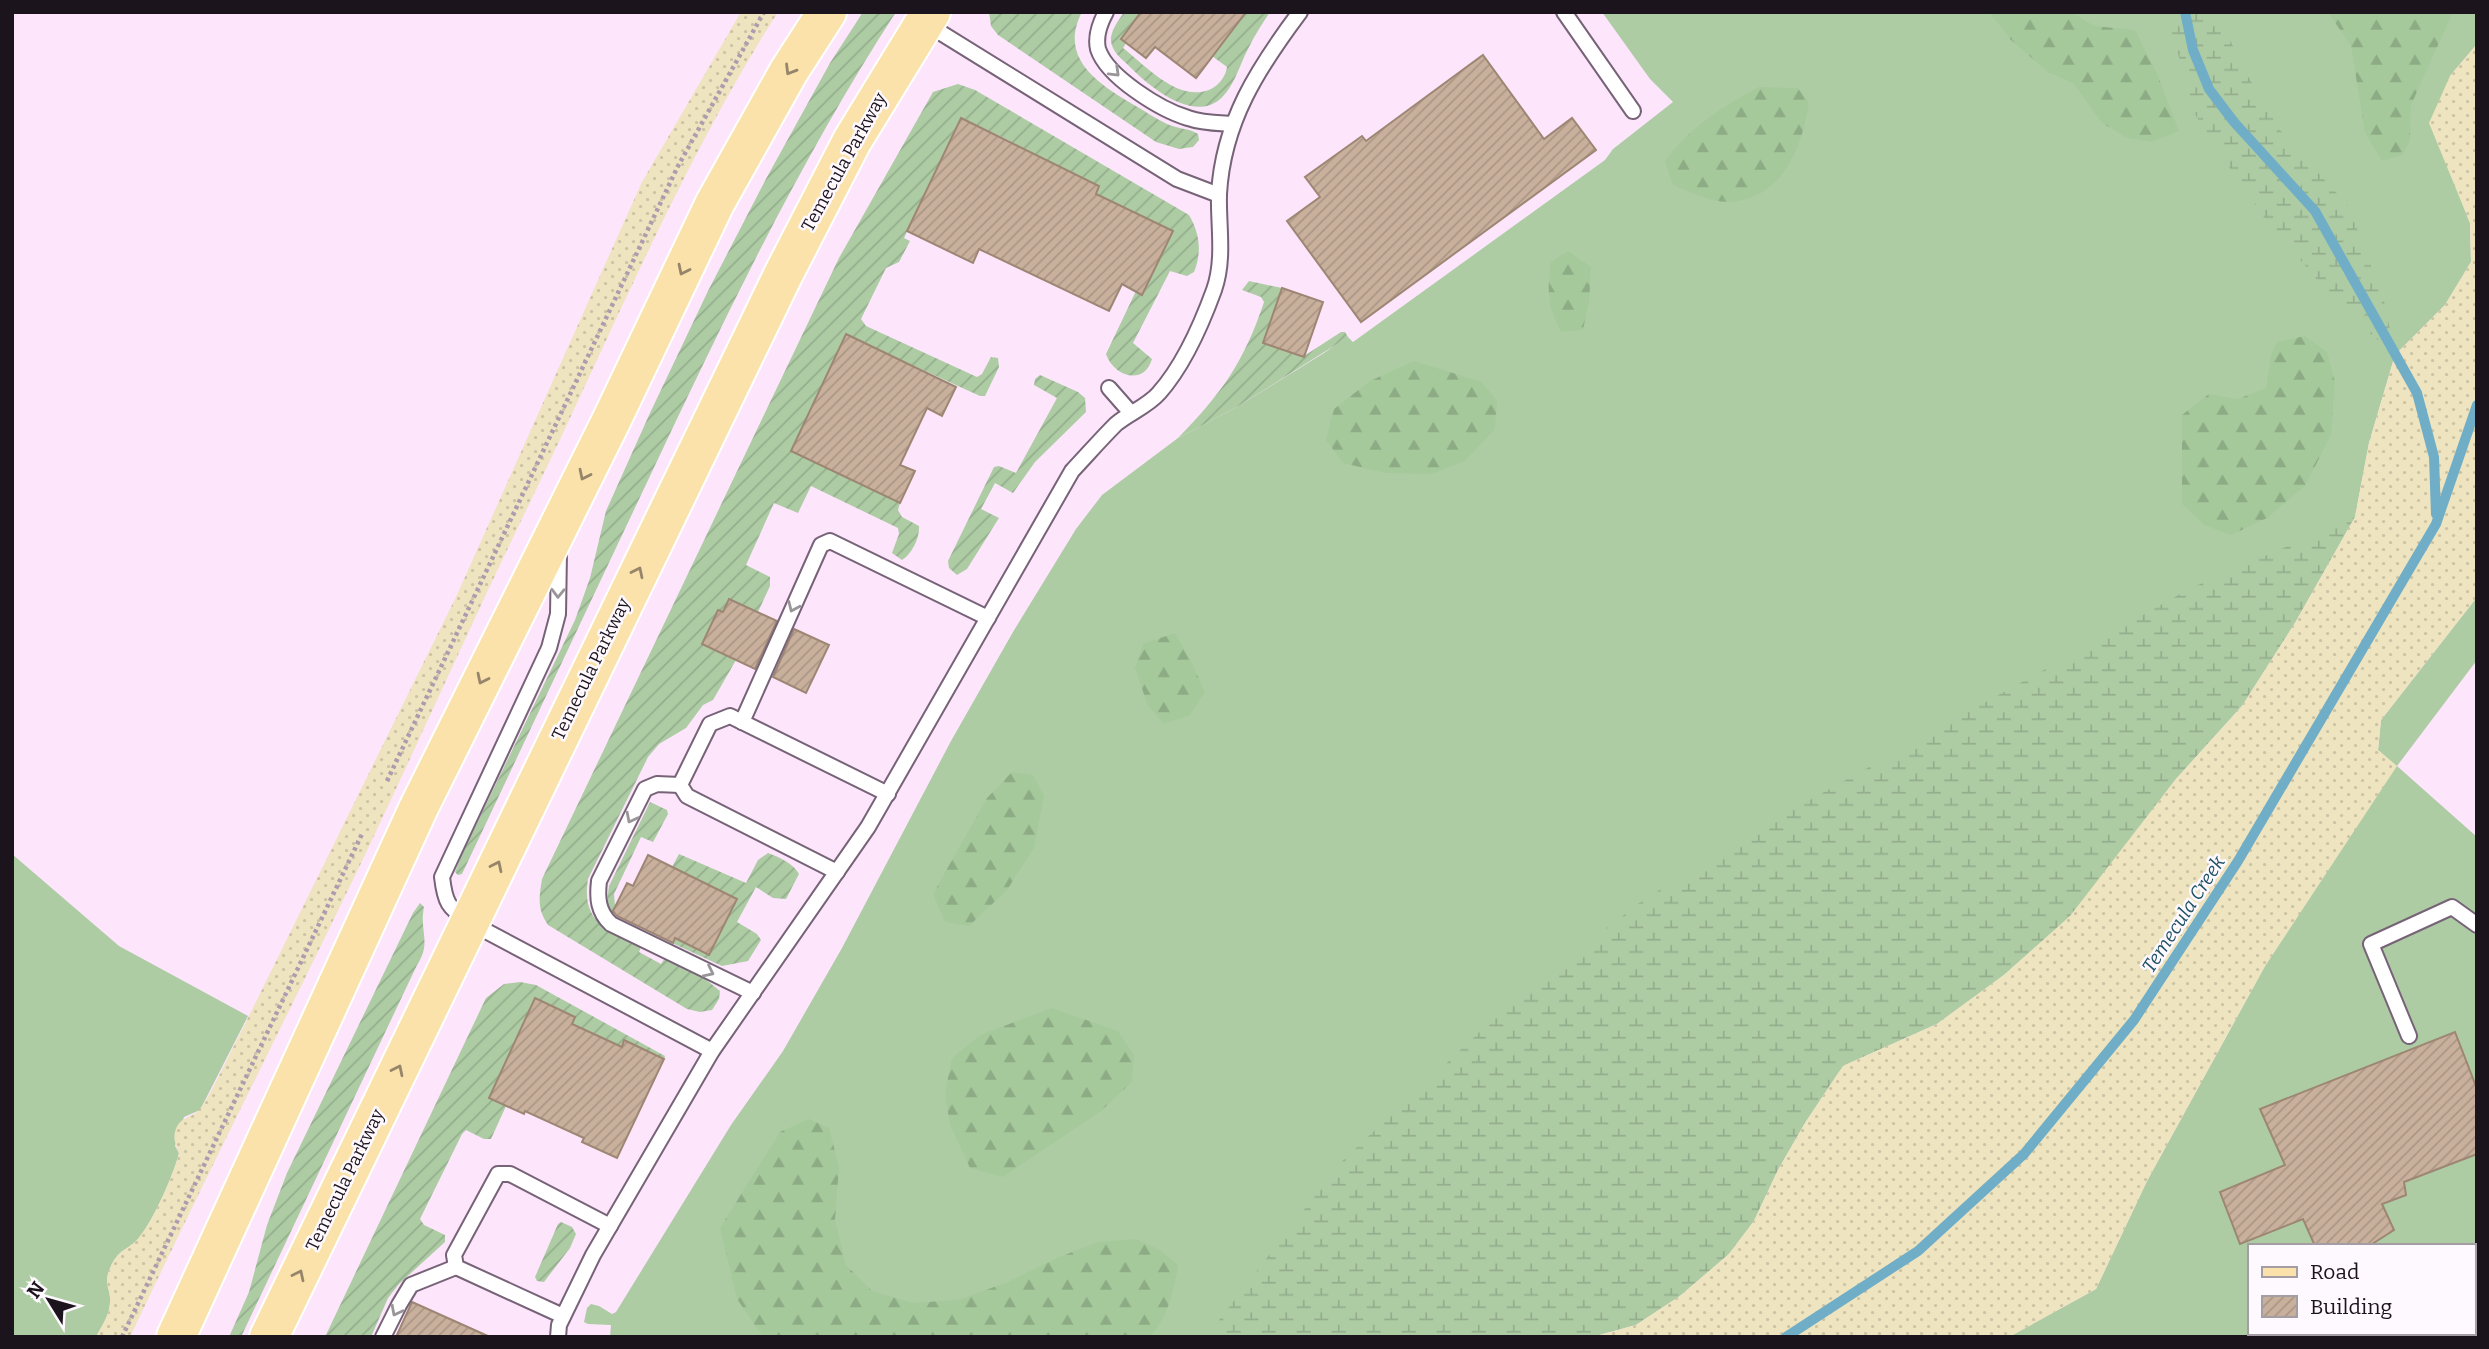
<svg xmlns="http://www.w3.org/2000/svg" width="2489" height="1349" font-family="Bitter,serif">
<defs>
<pattern id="forest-firs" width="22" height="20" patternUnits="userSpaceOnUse" patternTransform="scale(1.75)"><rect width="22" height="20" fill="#a5c99b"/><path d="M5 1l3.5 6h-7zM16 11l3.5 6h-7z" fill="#8dac85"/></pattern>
<pattern id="wetland-marsh" width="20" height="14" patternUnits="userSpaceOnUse" patternTransform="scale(1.75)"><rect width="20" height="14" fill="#adcca4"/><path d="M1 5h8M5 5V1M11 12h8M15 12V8" fill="none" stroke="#94ae8d"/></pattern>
<pattern id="sand-dots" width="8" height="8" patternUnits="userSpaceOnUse" patternTransform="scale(1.75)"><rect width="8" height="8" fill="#eee4bf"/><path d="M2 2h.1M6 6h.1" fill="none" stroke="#ccc3a4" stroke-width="1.8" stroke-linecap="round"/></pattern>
<pattern id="garden-furrows" width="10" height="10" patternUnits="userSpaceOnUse" patternTransform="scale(1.75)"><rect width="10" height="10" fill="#adcca4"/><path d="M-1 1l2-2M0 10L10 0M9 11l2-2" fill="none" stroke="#94ae8d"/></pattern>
<pattern id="building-hatch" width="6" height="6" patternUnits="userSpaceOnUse" patternTransform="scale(1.75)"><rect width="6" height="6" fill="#c8b09c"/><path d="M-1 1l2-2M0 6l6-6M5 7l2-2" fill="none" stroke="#ab9686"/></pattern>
</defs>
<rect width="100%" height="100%" fill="#fde5fc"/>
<!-- grass -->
<g fill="#adcca4" fill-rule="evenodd">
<path d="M 1602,12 L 2477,12 L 2477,44 L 2450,76 L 2451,174 L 2470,223 L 2471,262 L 2445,305 L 2395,355 L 2369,443 L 2355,517 L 1592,1337 L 610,1337 L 611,1325 L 588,1324 L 584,1322 L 587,1308 L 591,1304 L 599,1306 L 612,1314 L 616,1312 L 731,1125 L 783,1051 L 842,948 L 951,741 L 1013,632 L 1076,529 L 1102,495 L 1178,438 L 1237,407 L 1324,353 L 1345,338 L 1348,337 L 1353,342 L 1605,160 L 1613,149 L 1673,102 L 1650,79 Z"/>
<path d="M 2477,597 L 2477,660 L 2397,766 L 2477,837 L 2477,1335 L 2009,1337 L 2096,1289 L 2147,1181 L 2265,966 L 2396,766 L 2378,750 L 2381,720 ZM 2249,1246 L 2473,1246 L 2473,1333 L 2249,1333 Z"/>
<path d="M 12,854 L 119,946 L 248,1016 L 200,1110 L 184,1117 L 175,1146 L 179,1153 C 174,1174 154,1218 141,1236 C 130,1250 120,1247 111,1266 C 102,1285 111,1286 110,1302 C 110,1314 102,1326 96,1337 L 12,1337 Z"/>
</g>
<!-- forest -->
<g fill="url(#forest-firs)">
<path d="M 1989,12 L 2072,12 L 2094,26 L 2135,30 L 2158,76 L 2179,131 L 2152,142 L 2127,138 L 2102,123 L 2074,84 L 2048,72 L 2011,40 Z"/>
<path d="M 2328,12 L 2453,12 L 2411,105 L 2410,141 L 2402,155 L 2382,161 L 2365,133 L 2351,46 Z"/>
<path d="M 1759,87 L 1798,88 L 1809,103 C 1802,147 1783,198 1731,202 C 1711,203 1690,192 1673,185 L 1665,161 C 1691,126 1722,107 1759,87 Z"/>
<path d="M 1568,251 L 1591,267 L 1589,302 L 1583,330 L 1561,332 C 1547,306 1547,290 1551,262 Z"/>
<path d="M 2305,336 L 2327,352 L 2335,382 L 2331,435 L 2305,486 L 2267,518 L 2231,535 L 2204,525 L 2182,504 L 2182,415 L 2209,394 L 2238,399 L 2266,388 L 2271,355 L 2277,342 Z"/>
<path d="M 1414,361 L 1482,382 L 1497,401 L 1495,429 L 1465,461 L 1431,474 L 1385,473 L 1343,463 L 1326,440 L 1334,409 L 1370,381 Z"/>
<path d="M 1175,633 L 1192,663 L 1205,692 L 1190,715 L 1164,724 L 1148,706 L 1135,668 L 1143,644 Z"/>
<path d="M 1012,772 L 1033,775 L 1044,796 L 1034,848 L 1007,890 L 969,926 L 945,922 L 933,894 L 987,798 Z"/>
<path d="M 1052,1008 L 1118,1031 L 1134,1055 L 1132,1082 L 1101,1111 L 1003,1177 L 970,1168 L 950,1125 L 945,1093 L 952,1058 L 980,1035 Z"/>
<path d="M 809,1119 L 829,1128 L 839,1167 L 835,1220 L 846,1265 L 872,1291 L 913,1303 L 958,1300 L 1008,1282 L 1057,1258 L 1098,1242 L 1136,1239 L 1160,1250 L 1178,1265 C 1175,1290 1167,1318 1150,1337 L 763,1337 L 737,1299 L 720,1228 L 780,1132 Z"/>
</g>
<!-- wetland -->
<g fill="url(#wetland-marsh)">
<path d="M 2166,12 L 2217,12 L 2243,68 L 2280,130 L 2349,207 L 2384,301 L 2395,355 L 2341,308 L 2263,216 L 2226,163 L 2196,116 Z"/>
<path d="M 2355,517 L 2295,623 L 2242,706 L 2176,779 L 2071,916 L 2004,975 L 1937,1024 L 1843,1066 L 1805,1123 L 1778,1170 L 1754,1221 L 1729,1254 L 1680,1296 L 1636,1325 L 1592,1337 L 1206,1337 L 1340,1163 L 1515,999 L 1643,900 L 1808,801 L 2191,588 Z"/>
</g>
<!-- sand -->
<g fill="url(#sand-dots)">
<path d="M 741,12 L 778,12 C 681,164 612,333 534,494 C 475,615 421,737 364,857 C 287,1017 206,1176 130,1337 L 96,1337 C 102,1326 110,1314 110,1302 C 111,1286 102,1286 111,1266 C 120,1247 130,1250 140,1236 C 154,1219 174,1174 179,1153 C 176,1146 173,1139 175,1132 C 179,1117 189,1119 198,1111 C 208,1102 230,1052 238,1038 L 456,597 L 642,182 Z"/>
<path d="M 2477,44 L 2477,597 L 2381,720 L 2378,750 L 2397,766 L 2265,966 L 2147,1181 L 2096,1289 L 2009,1337 L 1592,1337 L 1636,1325 L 1680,1296 L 1729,1254 L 1754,1221 L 1778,1170 L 1805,1123 L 1843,1066 L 1937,1024 L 2004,975 L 2070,916 L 2176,779 L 2242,706 L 2295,623 L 2355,517 L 2369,443 L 2395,355 L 2445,305 L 2471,262 L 2470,223 L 2429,123 L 2450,76 Z"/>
</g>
<!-- garden -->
<g fill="url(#garden-furrows)">
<path d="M 863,12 L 896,12 C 800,160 725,317 650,476 C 587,609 525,741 462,874 L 458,875 L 455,872 L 462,854 L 575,620 L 590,578 L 606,511 L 650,413 L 708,291 L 767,177 L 830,63 Z"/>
<path d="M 989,12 L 1082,12 C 1058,58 1098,84 1134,105 C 1145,111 1156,119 1167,124 C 1177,129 1189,128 1198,134 L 1199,140 L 1193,147 L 1179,149 L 1156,142 L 998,35 L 991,26 Z"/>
<path d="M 1124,12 L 1141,12 L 1121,39 L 1126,43 L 1123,48 C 1145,65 1179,104 1211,89 C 1219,85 1226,76 1227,67 L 1212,56 L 1246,12 L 1270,12 C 1262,24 1254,36 1248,49 C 1239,66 1234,88 1219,100 C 1191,122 1148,85 1130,67 C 1122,59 1112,52 1111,41 C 1110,31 1119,20 1124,12 Z"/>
<path d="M 958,84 L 975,90 L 1189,215 C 1200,234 1202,252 1194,272 L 1187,276 L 1170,271 L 1133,343 L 1152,359 C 1144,386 1114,377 1106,354 L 1136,291 L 1143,294 L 1173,231 L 1096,194 L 1099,186 L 1006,149 L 1010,141 L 961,118 L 904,238 L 910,241 L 899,262 L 886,268 L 861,319 L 866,326 L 977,377 L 982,374 L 991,357 L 998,358 L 999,367 L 985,396 L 980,396 L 846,335 L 791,451 L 900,503 L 898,510 L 902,517 L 919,526 C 920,537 912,554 902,560 L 892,553 L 899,534 L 898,528 L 811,486 L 798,513 L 774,503 L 746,565 L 770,577 L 770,586 L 758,612 L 729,599 L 723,612 L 718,610 L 702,644 L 736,660 L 713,700 L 703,705 L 686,728 L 659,744 L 648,757 L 588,879 C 581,922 607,931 641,947 L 639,952 L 661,964 L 665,958 L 699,974 L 720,991 L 719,999 L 712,1010 L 700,1012 L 687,1009 L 548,925 C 537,909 539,898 542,879 L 839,258 L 933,92 Z"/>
<path d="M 1249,281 L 1282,288 L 1264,343 L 1304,356 L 1341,332 L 1345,332 L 1348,337 L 1237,407 L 1178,438 C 1222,393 1244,362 1264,302 L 1261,297 L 1242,290 Z"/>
<path d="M 1040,375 L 1078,392 L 1085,398 L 1086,412 L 1035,462 L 1013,493 L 995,483 L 981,509 L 999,518 L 967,569 L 957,575 L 949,568 L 948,561 L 994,467 L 999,466 L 1016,473 L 1057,398 L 1034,385 L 1035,379 Z"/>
<path d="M 650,802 L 667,810 L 668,814 L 653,842 L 641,837 L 614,894 L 615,906 L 612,914 L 607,901 L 609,886 Z"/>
<path d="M 768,853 C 779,857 794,864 799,874 L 786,899 L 773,898 L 756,887 L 737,922 L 757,934 L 761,940 L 748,961 L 722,966 L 672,943 L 675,938 L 736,900 L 672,867 L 679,854 L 746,883 L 758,860 Z"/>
<path d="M 420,903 L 424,907 C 419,932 432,942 417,965 L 241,1337 L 229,1337 L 249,1292 L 267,1225 L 287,1173 L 413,913 Z"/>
<path d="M 520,982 L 536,985 L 665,1056 L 664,1059 L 625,1041 L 622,1047 L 572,1024 L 575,1017 L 535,999 L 489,1098 L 506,1106 L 491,1139 L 484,1139 L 466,1130 L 462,1134 L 420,1219 L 424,1225 L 445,1235 L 445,1242 L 399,1284 L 388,1298 L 371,1337 L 325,1337 L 486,998 L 504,984 Z"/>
<path d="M 561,1222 L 572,1227 L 576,1234 L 570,1248 L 544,1282 L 537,1281 L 535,1277 L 558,1224 Z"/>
</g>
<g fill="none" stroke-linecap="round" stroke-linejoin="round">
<!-- stream -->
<g stroke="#70aec7" stroke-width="10">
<path d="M 2185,12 L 2193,50 L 2209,89 L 2234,122 L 2315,211 L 2417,393 L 2434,457 L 2436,514"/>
<path d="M 1786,1337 L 1918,1251 L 2024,1154 L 2134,1020 L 2238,861 L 2436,524 L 2477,405"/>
</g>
</g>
<!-- building -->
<g fill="url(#building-hatch)" stroke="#9d8673" stroke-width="2">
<path d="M 1141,12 L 1246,12 L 1196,78 L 1155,47 L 1146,58 L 1121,39 Z"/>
<path d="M 1483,55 L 1544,139 L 1572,118 L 1596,150 L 1361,322 L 1287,221 L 1320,197 L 1305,177 L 1362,136 L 1366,141 Z"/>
<path d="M 961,118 L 1099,186 L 1096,194 L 1173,231 L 1142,295 L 1122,284 L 1109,311 L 979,249 L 973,263 L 907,231 Z"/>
<path d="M 1282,288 L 1323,302 L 1304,357 L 1263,343 Z"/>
<path d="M 846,334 L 956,387 L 942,416 L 927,408 L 900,465 L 915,471 L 900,503 L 791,451 Z"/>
<path d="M 729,599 L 777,621 L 755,669 L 702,644 L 718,610 L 723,612 Z"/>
<path d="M 794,629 L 829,645 L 806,693 L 773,677 Z"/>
<path d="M 648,855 L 737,899 L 709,955 L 675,938 L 673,943 L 617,916 L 613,911 L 627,883 L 633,886 Z"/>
<path d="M 535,998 L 575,1017 L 572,1024 L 622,1047 L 624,1040 L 664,1059 L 617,1158 L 582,1142 L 584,1138 L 525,1111 L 524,1114 L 489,1098 Z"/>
<path d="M 2455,1032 L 2477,1089 L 2477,1154 L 2404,1182 L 2406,1195 L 2382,1204 L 2394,1230 L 2369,1246 L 2315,1246 L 2303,1219 L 2240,1244 L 2220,1192 L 2285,1165 L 2260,1109 Z"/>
<path d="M 412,1302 L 490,1337 L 396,1337 Z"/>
</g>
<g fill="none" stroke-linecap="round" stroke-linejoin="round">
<!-- lane casing -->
<g stroke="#776377" stroke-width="18">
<g id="lane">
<path d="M 1106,12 C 1100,23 1095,36 1098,49 C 1107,77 1161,110 1188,118 C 1202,123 1217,123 1232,124"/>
<path d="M 1564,12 L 1633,111"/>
<path d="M 925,23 L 1177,179 L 1219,195"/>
<path d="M 1109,388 L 1131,413"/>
<path d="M 559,553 L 558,614 L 549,648 L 442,877 C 445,903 448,907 469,922 L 712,1051"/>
<path d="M 742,722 L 821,545 L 830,541 L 988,618"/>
<path d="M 680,785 L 657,784 L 645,789 L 599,881 C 597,898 598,912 611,924 L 753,993"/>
<path d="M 837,872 L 687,796 L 680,785 L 710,724 L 730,716 L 888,794"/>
<path d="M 2409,1036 L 2371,944 L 2452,907 L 2477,925"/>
<path d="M 2473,1265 L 2477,1263"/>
<path d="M 563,1316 L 456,1267 L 454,1255 L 498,1174 L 510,1174 L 610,1226"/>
<path d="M 383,1337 L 399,1305 L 411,1285 L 456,1267"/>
<path d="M 558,1337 L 559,1325 L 593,1255 L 712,1051 L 868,827 L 1072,471 C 1087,455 1101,439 1116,424 C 1129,413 1148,406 1159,393 C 1183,366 1202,323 1214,290 C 1225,259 1218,225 1219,194 C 1223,122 1258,68 1300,12"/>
<path d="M 2298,1337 L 2306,1333"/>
</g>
</g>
<!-- primary casing -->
<g stroke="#fff" stroke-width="42">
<g id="primary">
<path d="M 176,1337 L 418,809 L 612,419 L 715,203 L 789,71 L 827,12"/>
<path d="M 269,1337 L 783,275 L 852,141 L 931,12"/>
</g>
</g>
<!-- path -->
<g stroke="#ae9bad" stroke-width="4.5" stroke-dasharray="3.5 3.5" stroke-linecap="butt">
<path d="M 387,781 L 678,166 L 764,12"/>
<path d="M 122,1337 L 362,834"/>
</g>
<!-- lane -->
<use href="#lane" stroke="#fff" stroke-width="14"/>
<!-- primary -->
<use href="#primary" stroke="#fae2aa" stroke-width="38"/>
</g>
<!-- one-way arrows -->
<defs><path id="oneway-chevron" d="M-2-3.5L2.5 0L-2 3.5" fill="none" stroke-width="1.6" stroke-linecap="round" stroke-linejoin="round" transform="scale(1.75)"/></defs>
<g stroke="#96856a">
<use href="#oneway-chevron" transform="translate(790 70) rotate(121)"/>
<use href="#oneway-chevron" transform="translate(683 270) rotate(116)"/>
<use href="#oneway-chevron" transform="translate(584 475) rotate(116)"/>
<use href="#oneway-chevron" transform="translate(638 572) rotate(-64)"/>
<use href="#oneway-chevron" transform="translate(482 679) rotate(116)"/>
<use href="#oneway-chevron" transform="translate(497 866) rotate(-64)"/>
<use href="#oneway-chevron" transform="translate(398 1070) rotate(-64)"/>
<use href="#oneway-chevron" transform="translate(299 1275) rotate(-64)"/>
</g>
<g stroke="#999599">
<use href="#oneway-chevron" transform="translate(1115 72) rotate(44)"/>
<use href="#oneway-chevron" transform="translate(558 593) rotate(91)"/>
<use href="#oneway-chevron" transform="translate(793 607) rotate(114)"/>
<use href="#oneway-chevron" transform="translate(631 818) rotate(117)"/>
<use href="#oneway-chevron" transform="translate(709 972) rotate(26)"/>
<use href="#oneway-chevron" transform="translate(396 1311) rotate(117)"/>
</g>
<g text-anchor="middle" stroke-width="5" stroke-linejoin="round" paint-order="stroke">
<!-- street labels -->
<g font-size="18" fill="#1c141c" stroke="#fef9fe">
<text transform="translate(844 162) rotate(-61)" y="6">Temecula Parkway</text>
<text transform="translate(591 669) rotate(-64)" y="6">Temecula Parkway</text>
<text transform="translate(345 1180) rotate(-64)" y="6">Temecula Parkway</text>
</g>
<!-- water labels -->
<g font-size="19" font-style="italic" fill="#1e5164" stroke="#fef9fe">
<text transform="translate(2183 914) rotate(-57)" y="7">Temecula Creek</text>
</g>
</g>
<!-- border -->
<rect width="2489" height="1349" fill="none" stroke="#1c141c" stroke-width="28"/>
<!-- legend -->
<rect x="2248" y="1244" width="228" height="91" fill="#fef9fe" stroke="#a49da4" stroke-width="2"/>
<rect x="2262" y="1267" width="35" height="10" fill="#fae2aa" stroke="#a49da4" stroke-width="2"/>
<text x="2310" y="1279" font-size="21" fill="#1c141c">Road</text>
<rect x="2262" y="1296" width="35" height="21" fill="url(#building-hatch)" stroke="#a49da4" stroke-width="2"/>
<text x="2310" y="1314" font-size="21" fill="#1c141c">Building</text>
<!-- north arrow -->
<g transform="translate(49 1300) rotate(307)" stroke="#fef9fe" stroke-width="5" paint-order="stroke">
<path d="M0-5L12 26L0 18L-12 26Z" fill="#1c141c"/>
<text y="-10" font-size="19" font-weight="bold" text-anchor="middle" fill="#1c141c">N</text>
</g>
</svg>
